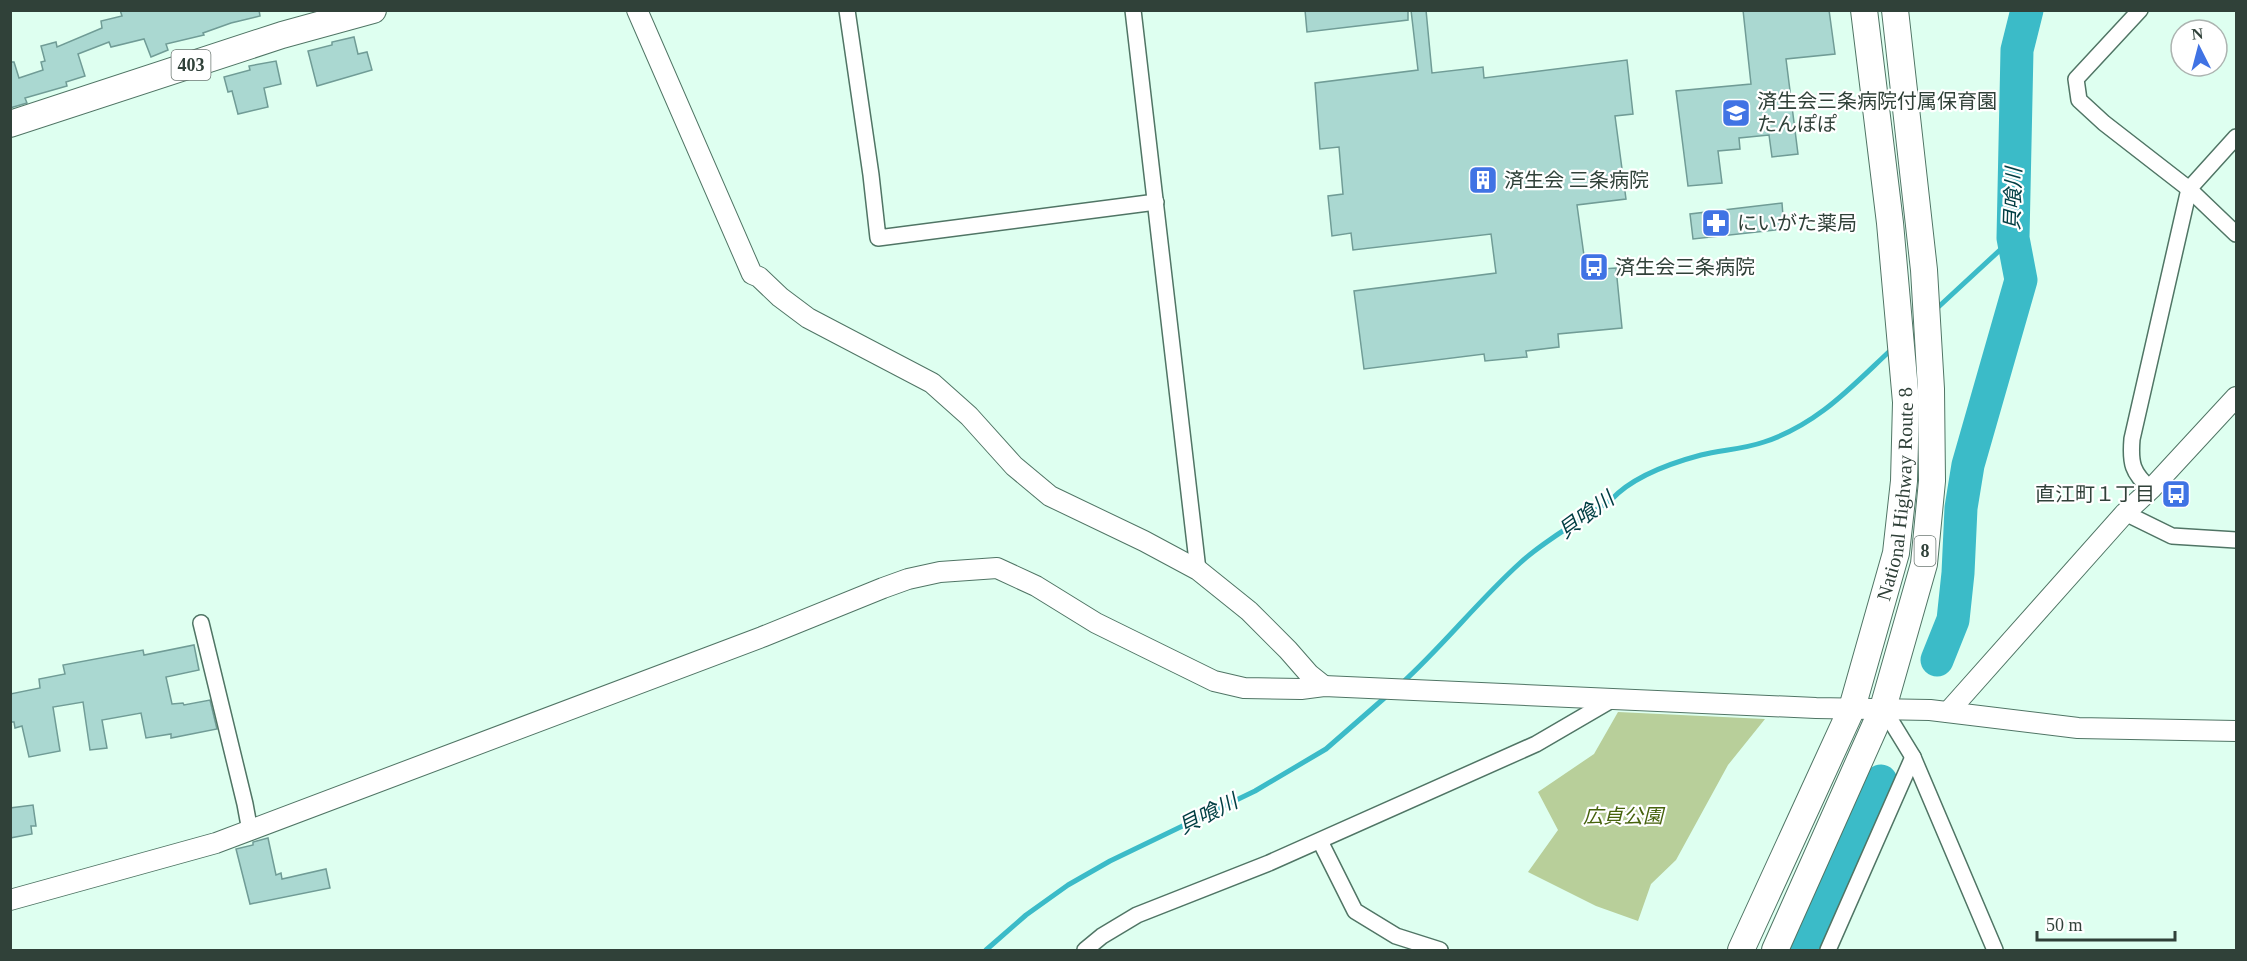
<svg xmlns="http://www.w3.org/2000/svg" width="2247" height="961" font-family="'Times New Roman','Noto Sans JP',serif">
<rect width="100%" height="100%" fill="#defff0"/>
<!-- green -->
<path fill="#b8cf9a" d="M 1618,712 L 1765,719 L 1728,765 L 1676,860 L 1651,884 L 1638,921 L 1596,906 L 1528,872 L 1558,830 L 1538,792 L 1594,754 Z"/>
<g fill="none" stroke-linecap="round" stroke-linejoin="round">
<!-- stream -->
<g stroke="#3bbbc8" stroke-width="5">
<path d="M 1934,311 L 2013,238"/>
<path d="M 1401,684 C 1443,646 1478,601 1520,563 C 1545,540 1583,519 1611,500 C 1632,477 1671,463 1701,455 C 1722,450 1744,449 1764,442 C 1819,424 1853,385 1893,348"/>
<path d="M 986,950 L 1026,915 L 1068,885 L 1110,861 L 1255,791 L 1326,749 L 1389,694"/>
</g>
<!-- river -->
<g stroke="#3bbbc8" stroke-width="33">
<path d="M 1937,660 L 1953,620 L 1958,573 L 1961,508 L 1968,465 L 2021,280 L 2013,238 L 2017,50 L 2027,10"/>
<path d="M 1806,950 L 1881,781"/>
</g>
</g>
<!-- building -->
<g fill="#aad8d1" stroke="#709c96" stroke-width="1.5">
<path d="M 120,10 L 259,10 L 260,16 L 231,23 L 203,33 L 204,35 L 166,44 L 168,50 L 151,57 L 144,39 L 111,47 L 109,42 L 78,54 L 85,76 L 66,82 L 67,86 L 25,98 L 27,103 L 10,108 L 10,62 L 14,62 L 19,78 L 43,70 L 41,62 L 45,61 L 41,46 L 56,42 L 57,47 L 102,28 L 101,21 L 122,16 Z"/>
<path d="M 1305,10 L 1408,10 L 1408,20 L 1307,32 Z"/>
<path d="M 1411,10 L 1426,10 L 1432,73 L 1483,67 L 1484,78 L 1627,60 L 1633,114 L 1615,116 L 1626,199 L 1577,205 L 1586,270 L 1616,268 L 1622,328 L 1558,334 L 1559,347 L 1526,351 L 1527,357 L 1485,361 L 1484,354 L 1364,369 L 1354,291 L 1496,273 L 1491,234 L 1353,250 L 1351,233 L 1332,236 L 1328,196 L 1343,194 L 1339,147 L 1320,149 L 1315,83 L 1418,70 Z"/>
<path d="M 1743,10 L 1829,10 L 1835,54 L 1786,59 L 1798,154 L 1772,157 L 1769,135 L 1739,138 L 1740,149 L 1718,151 L 1722,183 L 1688,186 L 1676,91 L 1751,84 Z"/>
<path d="M 354,37 L 358,54 L 367,52 L 372,70 L 317,86 L 308,51 L 332,45 L 332,42 Z"/>
<path d="M 276,61 L 281,84 L 264,88 L 268,107 L 238,114 L 232,91 L 228,92 L 224,77 L 250,70 L 249,66 Z"/>
<path d="M 1782,203 L 1784,229 L 1693,239 L 1690,214 Z"/>
<path d="M 194,645 L 199,670 L 166,677 L 172,704 L 183,703 L 184,705 L 210,700 L 217,729 L 171,738 L 171,734 L 146,738 L 141,713 L 102,720 L 107,748 L 90,750 L 83,702 L 53,707 L 60,751 L 29,757 L 22,726 L 15,728 L 14,722 L 10,722 L 10,694 L 40,688 L 39,679 L 65,674 L 63,665 L 143,650 L 144,655 Z"/>
<path d="M 33,805 L 36,826 L 31,826 L 32,834 L 10,838 L 10,808 Z"/>
<path d="M 268,838 L 276,875 L 281,873 L 282,879 L 326,869 L 330,888 L 250,904 L 236,849 L 253,845 L 253,842 Z"/>
</g>
<g fill="none" stroke-linecap="round" stroke-linejoin="round">
<!-- minor casing -->
<g stroke="#507565" stroke-width="18">
<g id="minor">
<path d="M 847,10 L 871,175 L 878,238 L 1156,202"/>
<path d="M 1133,10 L 1198,570"/>
<path d="M 2140,10 L 2076,79 L 2079,100 L 2104,123 L 2189,189 L 2236,234"/>
<path d="M 2151,489 C 2132,473 2130,463 2132,439 L 2189,189 L 2236,137"/>
<path d="M 2125,513 L 2172,536 L 2236,540"/>
<path d="M 201,623 L 245,804 L 250,831"/>
<path d="M 1883,708 L 1913,757 L 1995,950"/>
<path d="M 1320,841 L 1355,911 L 1396,936 L 1440,950"/>
<path d="M 1085,950 L 1102,936 L 1137,915 L 1269,863 L 1536,744 L 1615,698"/>
<path d="M 1828,950 L 1913,757"/>
</g>
</g>
<!-- tertiary casing -->
<g stroke="#507565" stroke-width="22">
<g id="tertiary">
<path d="M 637,10 L 752,274 L 759,277 L 780,297 L 808,318 L 932,383 L 969,416 L 1014,466 L 1050,496 L 1144,541 L 1198,570 L 1249,611 L 1288,650 L 1309,674 L 1324,686"/>
<path d="M 1948,712 L 2125,513 L 2151,489 L 2236,397"/>
<path d="M 10,900 L 216,843 L 762,637 L 883,588 L 908,579 L 940,572 L 997,568 L 1036,586 L 1096,623 L 1214,681 L 1244,688 L 1301,689 L 1324,686 L 1816,708 L 1930,710 L 2078,728 L 2236,731"/>
</g>
</g>
<!-- trunk casing -->
<g stroke="#507565" stroke-width="28">
<g id="trunk">
<path d="M 10,124 L 282,35 L 373,10"/>
<path id="s1" d="M 1741,950 L 1852,708 L 1896,553 L 1904,481 L 1906,402 L 1890,223 L 1864,10"/>
<path d="M 1775,950 L 1883,708 L 1924,564 L 1932,481 L 1931,389 L 1924,270 L 1895,10"/>
</g>
</g>
<!-- minor -->
<use href="#minor" stroke="#fff" stroke-width="15"/>
<!-- tertiary -->
<use href="#tertiary" stroke="#fff" stroke-width="20"/>
<!-- trunk -->
<use href="#trunk" stroke="#fff" stroke-width="26"/>
</g>
<!-- icons -->
<defs>
<g id="school-square" transform="scale(1.5)"><rect x="-9" y="-9" width="18" height="18" rx="4" fill="#4073e4" stroke="#fff"/><path d="M0-5L7-2L0 1L-7-2ZM-4 1L0 2.5L4 1V4Q0 6-4 4Z" fill="#fff"/></g>
<g id="building-square" transform="scale(1.5)"><rect x="-9" y="-9" width="18" height="18" rx="4" fill="#4073e4" stroke="#fff"/><path d="M-4-6H4V6H1V3H-1V6H-4ZM-2.5-4.3h1.7v1.8h-1.7ZM.8-4.3h1.7v1.8H.8ZM-2.5-1h1.7V.8h-1.7ZM.8-1h1.7V.8H.8Z" fill="#fff"/></g>
<g id="pharmacy-square" transform="scale(1.5)"><rect x="-9" y="-9" width="18" height="18" rx="4" fill="#4073e4" stroke="#fff"/><path d="M-2-6h4v4h4v4h-4v4h-4v-4h-4v-4h4Z" fill="#fff"/></g>
<g id="bus-square" transform="scale(1.5)"><rect x="-9" y="-9" width="18" height="18" rx="4" fill="#4073e4" stroke="#fff"/><path d="M-5-6H5V4H4V6H2V4H-2V6H-4V4H-5ZM-3.5-4V0h7V-4ZM-3.5 1.2v1.5H-2V1.2ZM2 1.2v1.5H3.5V1.2Z" fill="#fff"/></g>
</defs>
<g fill-rule="evenodd">
<use href="#school-square" x="1736" y="113"/>
<use href="#building-square" x="1483" y="180"/>
<use href="#pharmacy-square" x="1716" y="223"/>
<use href="#bus-square" x="1594" y="267"/>
<use href="#bus-square" x="2176" y="494"/>
</g>
<g text-anchor="middle" stroke-width="4.5" stroke-linejoin="round" paint-order="stroke">
<!-- shield labels -->
<g fill="#fff" stroke="#6e7a74" stroke-width="1.5">
<rect x="171.5" y="50" width="39" height="30" rx="4.5"/>
<rect x="1914.5" y="536" width="21" height="30" rx="4.5"/>
</g>
<g font-size="18" font-weight="bold" fill="#304139">
<text x="191" y="71">403</text>
<text x="1925" y="557">8</text>
</g>
<!-- poi labels -->
<g font-size="20" fill="#304139" stroke="#fff" text-anchor="start">
<text x="1757" y="108">済生会三条病院付属保育園<tspan x="1757" dy="23">たんぽぽ</tspan></text>
<text x="1504" y="187">済生会 三条病院</text>
<text x="1737" y="230">にいがた薬局</text>
<text x="1615" y="274">済生会三条病院</text>
<text x="2155" y="501" text-anchor="end">直江町１丁目</text>
</g>
<!-- street labels -->
<g font-size="20" fill="#304139" stroke="#fff">
<text dy="7" stroke="none"><textPath href="#s1" startOffset="486">National Highway Route 8</textPath></text>
</g>
<!-- park labels -->
<g font-size="20" font-style="italic" fill="#46620d" stroke="#fff">
<text x="1623" y="823">広貞公園</text>
</g>
<!-- water labels -->
<g font-size="21" font-style="italic" fill="#013e43" stroke="#fff">
<text transform="translate(2013 199) rotate(-88)" y="7">貝喰川</text>
<text transform="translate(1586 515) rotate(-36)" y="7">貝喰川</text>
<text transform="translate(1208 814) rotate(-27)" y="7">貝喰川</text>
</g>
</g>
<!-- border -->
<rect width="2247" height="961" fill="none" stroke="#304139" stroke-width="24"/>
<!-- north arrow -->
<g transform="translate(2199 48) rotate(354)"><circle r="28" fill="#ffffff" stroke="#acb3b0" stroke-width="1.5"/>
<path d="M0-4.5L10 22L0 15L-10 22Z" fill="#4073e4"/>
<text y="-9" font-size="16" font-weight="bold" text-anchor="middle" fill="#304139">N</text>
</g>
<!-- scale -->
<path d="M2037 931v9h138v-9" fill="none" stroke="#304139" stroke-width="3"/>
<text x="2046" y="931" font-size="18" fill="#304139" stroke="#ffffff" stroke-width="4.5" paint-order="stroke">50 m</text>
</svg>
